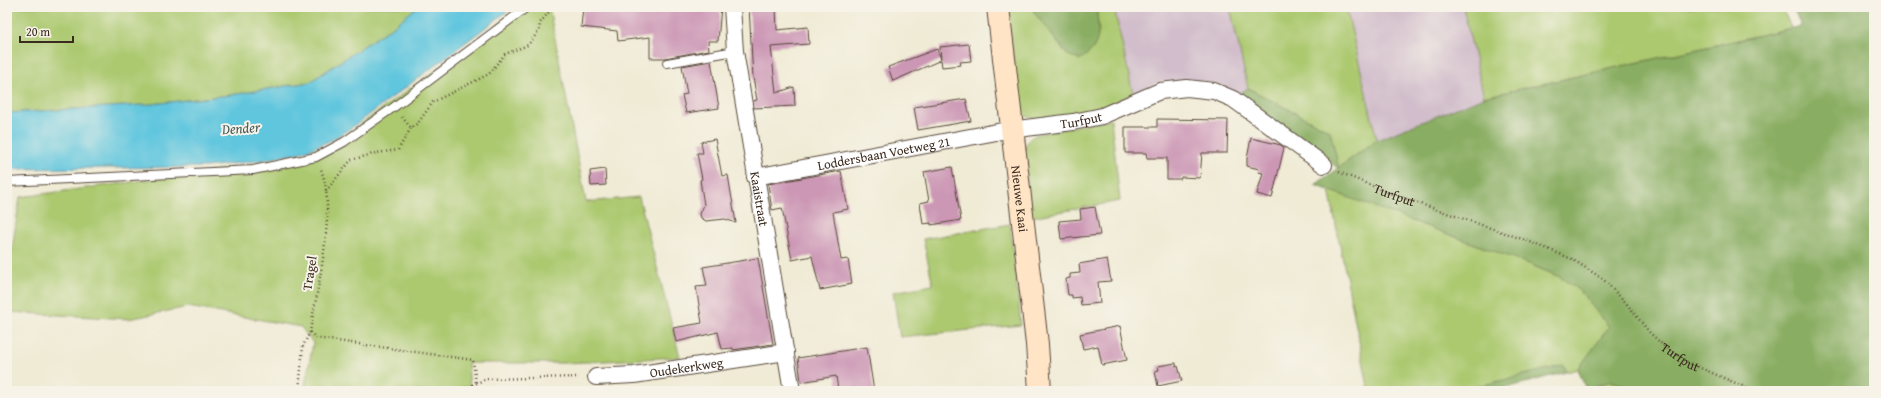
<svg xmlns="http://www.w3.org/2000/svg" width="1881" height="398" font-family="'Gentium Book Plus',serif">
<rect width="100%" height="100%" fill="#f7f3e8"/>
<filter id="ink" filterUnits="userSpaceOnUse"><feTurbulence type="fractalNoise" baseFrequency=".025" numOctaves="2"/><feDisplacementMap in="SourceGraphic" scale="8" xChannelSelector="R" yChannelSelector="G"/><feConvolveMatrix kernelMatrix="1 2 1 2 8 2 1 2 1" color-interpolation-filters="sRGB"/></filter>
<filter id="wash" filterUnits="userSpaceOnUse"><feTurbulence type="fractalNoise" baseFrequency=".012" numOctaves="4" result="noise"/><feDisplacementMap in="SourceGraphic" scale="16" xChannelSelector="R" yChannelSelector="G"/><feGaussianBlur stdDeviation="0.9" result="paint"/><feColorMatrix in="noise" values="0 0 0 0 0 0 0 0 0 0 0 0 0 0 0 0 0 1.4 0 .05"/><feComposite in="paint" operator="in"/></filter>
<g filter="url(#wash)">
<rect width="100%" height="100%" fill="#f0ebd5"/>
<!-- industrial -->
<g fill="#d1bdcb">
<path d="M 1114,7 L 1230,7 L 1248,88 L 1237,95 L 1218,84 L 1162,81 L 1133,94 Z"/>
<path d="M 1346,7 L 1463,7 L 1484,97 L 1377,140 Z"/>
</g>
<!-- green -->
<g fill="#acc970" stroke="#747a47">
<path d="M 7,7 L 417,7 L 395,25 L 310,82 L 231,95 L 143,105 L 7,113 Z"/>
<path d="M 522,7 L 549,7 L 586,202 L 639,197 L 680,357 L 567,363 L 468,363 L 470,391 L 304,391 L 313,343 L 301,327 L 188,307 L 129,319 L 7,312 L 7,282 L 20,197 L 316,157 Z"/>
<path d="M 1007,7 L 1033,7 L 1034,12 L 1067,55 L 1099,31 L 1096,7 L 1114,7 L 1133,94 C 1105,107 1049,132 1020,113 Z"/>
<path d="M 1230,7 L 1346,7 L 1377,140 L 1338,168 L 1330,131 L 1248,88 Z"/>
<path d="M 1463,7 L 1782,7 L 1791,28 L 1484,97 Z"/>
<path d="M 1111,119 L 1120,201 L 1031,217 L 1024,151 C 1027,141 1029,137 1039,134 Z"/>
<path d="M 1329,190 L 1529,264 L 1560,277 L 1580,291 L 1609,327 L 1578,369 L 1566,372 L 1564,366 L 1459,391 L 1369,391 Z"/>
<path d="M 1010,224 L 1021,325 L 900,337 L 893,292 L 933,285 L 923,239 Z"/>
<path d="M 1611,381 L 1642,391 L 1586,391 Z"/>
</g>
<!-- forest -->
<g fill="#89ad62" stroke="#626c40">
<path d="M 1033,7 L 1096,7 C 1099,31 1103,46 1079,60 L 1068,55 L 1034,12 Z"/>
<path d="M 1793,7 L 1874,7 L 1874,391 L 1642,391 L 1611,381 L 1586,390 L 1578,369 L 1609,327 L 1580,291 L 1560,277 L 1529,264 L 1315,185 L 1338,168 L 1237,95 L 1248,88 L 1330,131 L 1339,168 L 1377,140 L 1484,97 L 1801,26 Z"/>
<path d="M 1564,365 L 1566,372 L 1495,391 L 1459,391 Z"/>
</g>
<!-- water -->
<path fill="#60c6de" stroke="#4e787e" d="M 417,7 L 513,7 L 354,126 L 332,140 L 303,152 L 264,160 L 206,167 L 7,169 L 7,113 L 143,105 L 231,95 L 310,82 L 395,25 Z"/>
<g id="blocks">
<!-- building -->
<g fill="#cc97b5">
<path d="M 583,7 L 721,7 L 718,41 L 708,41 L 709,50 L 665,58 L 650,58 L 650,37 L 618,41 L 617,31 L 581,27 Z"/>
<path d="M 749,7 L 776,7 L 777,30 L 808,27 L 809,44 L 771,47 L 776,93 L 794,87 L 795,106 L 754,108 L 753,101 L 757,100 L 753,77 Z"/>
<path d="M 969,44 L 971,61 L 960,62 L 961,65 L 942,67 L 941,60 L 893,81 L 888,67 L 937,49 L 941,59 L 940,47 Z"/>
<path d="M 711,61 L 719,108 L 686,113 L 682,95 L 687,94 L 682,66 Z"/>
<path d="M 966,99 L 971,121 L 918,130 L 914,107 Z"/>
<path d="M 1157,119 L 1228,120 L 1227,153 L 1202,153 L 1200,178 L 1181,177 L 1181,179 L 1167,179 L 1167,158 L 1147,158 L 1146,153 L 1125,153 L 1125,127 L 1157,127 Z"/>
<path d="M 1251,138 L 1281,145 L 1284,148 L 1272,198 L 1257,194 L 1263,173 L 1258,172 L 1259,169 L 1247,166 L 1247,159 Z"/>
<path d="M 715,139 L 722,176 L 728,175 L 736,223 L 725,219 L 706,221 L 701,218 L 700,214 L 704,205 L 700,180 L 702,179 L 697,153 L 703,153 L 701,142 Z"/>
<path d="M 952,167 L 961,220 L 931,225 L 931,223 L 923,224 L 920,203 L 929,201 L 924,172 Z"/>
<path d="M 605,169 L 606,185 L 591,186 L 590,171 Z"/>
<path d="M 841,171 L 848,209 L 833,212 L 841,260 L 848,259 L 852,284 L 820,290 L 812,256 L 792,260 L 782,208 L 772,210 L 768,184 Z"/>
<path d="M 1095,207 L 1100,235 L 1061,239 L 1059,221 L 1081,219 L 1080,209 Z"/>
<path d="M 758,258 L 773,344 L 733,350 L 733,348 L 722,349 L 718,332 L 676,342 L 673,328 L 702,323 L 696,287 L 707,286 L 703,267 Z"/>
<path d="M 1107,259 L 1111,281 L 1098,282 L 1100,303 L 1081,305 L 1080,297 L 1072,298 L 1072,295 L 1068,295 L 1066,279 L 1070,278 L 1070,274 L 1080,273 L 1079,264 Z"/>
<path d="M 1120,326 L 1127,360 L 1102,365 L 1098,346 L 1083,349 L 1080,334 Z"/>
<path d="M 867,347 L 874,391 L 855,391 L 854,388 L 838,390 L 836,376 L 801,382 L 798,358 Z"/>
<path d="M 1176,363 L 1176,367 L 1178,366 L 1182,381 L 1158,386 L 1155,371 L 1159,370 L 1158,366 Z"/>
</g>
</g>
</g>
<g filter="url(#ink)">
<use href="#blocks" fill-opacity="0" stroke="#564739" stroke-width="1"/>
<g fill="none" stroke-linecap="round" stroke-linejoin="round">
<!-- lane casing -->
<g stroke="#564739" stroke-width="10">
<g id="lane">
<path d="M 667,63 L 735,51"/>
<path d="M 7,182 L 253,170 L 316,157 L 344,142 L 394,107 L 527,7"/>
</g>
</g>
<!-- street casing -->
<g stroke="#564739" stroke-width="18">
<g id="street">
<path id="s2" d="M 732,7 L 735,51 L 792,391"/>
<path id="s3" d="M 755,177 L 1002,131 L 1073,122 L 1102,116 L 1160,91 L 1187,88 L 1214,91 L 1233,99 L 1324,165"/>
<path id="s4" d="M 596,377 L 634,375 L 786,352"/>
</g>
</g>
<!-- secondary casing -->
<g stroke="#564739" stroke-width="24">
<g id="secondary">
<path id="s5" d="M 998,7 L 1037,344 L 1040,391"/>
</g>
</g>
<!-- path -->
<g stroke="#564739" stroke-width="2.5" stroke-dasharray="1 3" stroke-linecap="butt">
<path d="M 402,117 L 411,128 L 418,123 L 433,102 L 489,74 L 505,54 L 528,45 L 539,31 L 540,23 L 553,7"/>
<path id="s1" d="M 1339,172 L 1389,193 L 1528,241 L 1572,259 L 1603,279 L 1626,303 L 1650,333 L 1664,346 L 1689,363 L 1754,391"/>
<path d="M 326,191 L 351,160 L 376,153 L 398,150 L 411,128"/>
<path d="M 310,332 L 316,338 L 473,360 L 476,383"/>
<path d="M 299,391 L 303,346 L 310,332 C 317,288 338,208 320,167"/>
<path d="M 445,391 L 468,387 L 486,379 L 579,377"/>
</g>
<!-- lane -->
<use href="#lane" stroke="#fff" stroke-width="8"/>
<!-- street -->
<use href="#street" stroke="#fff" stroke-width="16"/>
<!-- secondary -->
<use href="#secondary" stroke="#ffe4c6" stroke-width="22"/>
</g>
</g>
<g text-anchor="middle" stroke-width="4" stroke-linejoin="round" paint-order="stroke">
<!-- street labels -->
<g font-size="13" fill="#3b2a1e" stroke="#f7f3e8">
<text dy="5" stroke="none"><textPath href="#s3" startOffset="331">Turfput</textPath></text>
<text dy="5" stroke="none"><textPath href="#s3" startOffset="131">Loddersbaan Voetweg 21</textPath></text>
<text dy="5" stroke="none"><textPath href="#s1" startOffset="60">Turfput</textPath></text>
<text dy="5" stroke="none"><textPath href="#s2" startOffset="194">Kaaistraat</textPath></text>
<text dy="5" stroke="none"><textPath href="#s5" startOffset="193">Nieuwe Kaai</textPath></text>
<text transform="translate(309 273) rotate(-81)" y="5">Tragel</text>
<text dy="5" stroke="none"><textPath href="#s1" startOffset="396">Turfput</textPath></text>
<text dy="5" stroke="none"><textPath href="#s4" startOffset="91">Oudekerkweg</textPath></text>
</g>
<!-- water labels -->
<g font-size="14" font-style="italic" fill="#465958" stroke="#f7f3e8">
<text transform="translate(241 128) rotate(-4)" y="5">Dender</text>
</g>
</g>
<!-- margin -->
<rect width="1881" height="398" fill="none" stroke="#f7f3e8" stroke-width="24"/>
<!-- scale -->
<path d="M20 36v6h53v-6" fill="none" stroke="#3b2a1e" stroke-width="2"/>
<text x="26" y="36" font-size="12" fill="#3b2a1e" stroke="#f7f3e8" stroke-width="3" paint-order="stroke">20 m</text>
</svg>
